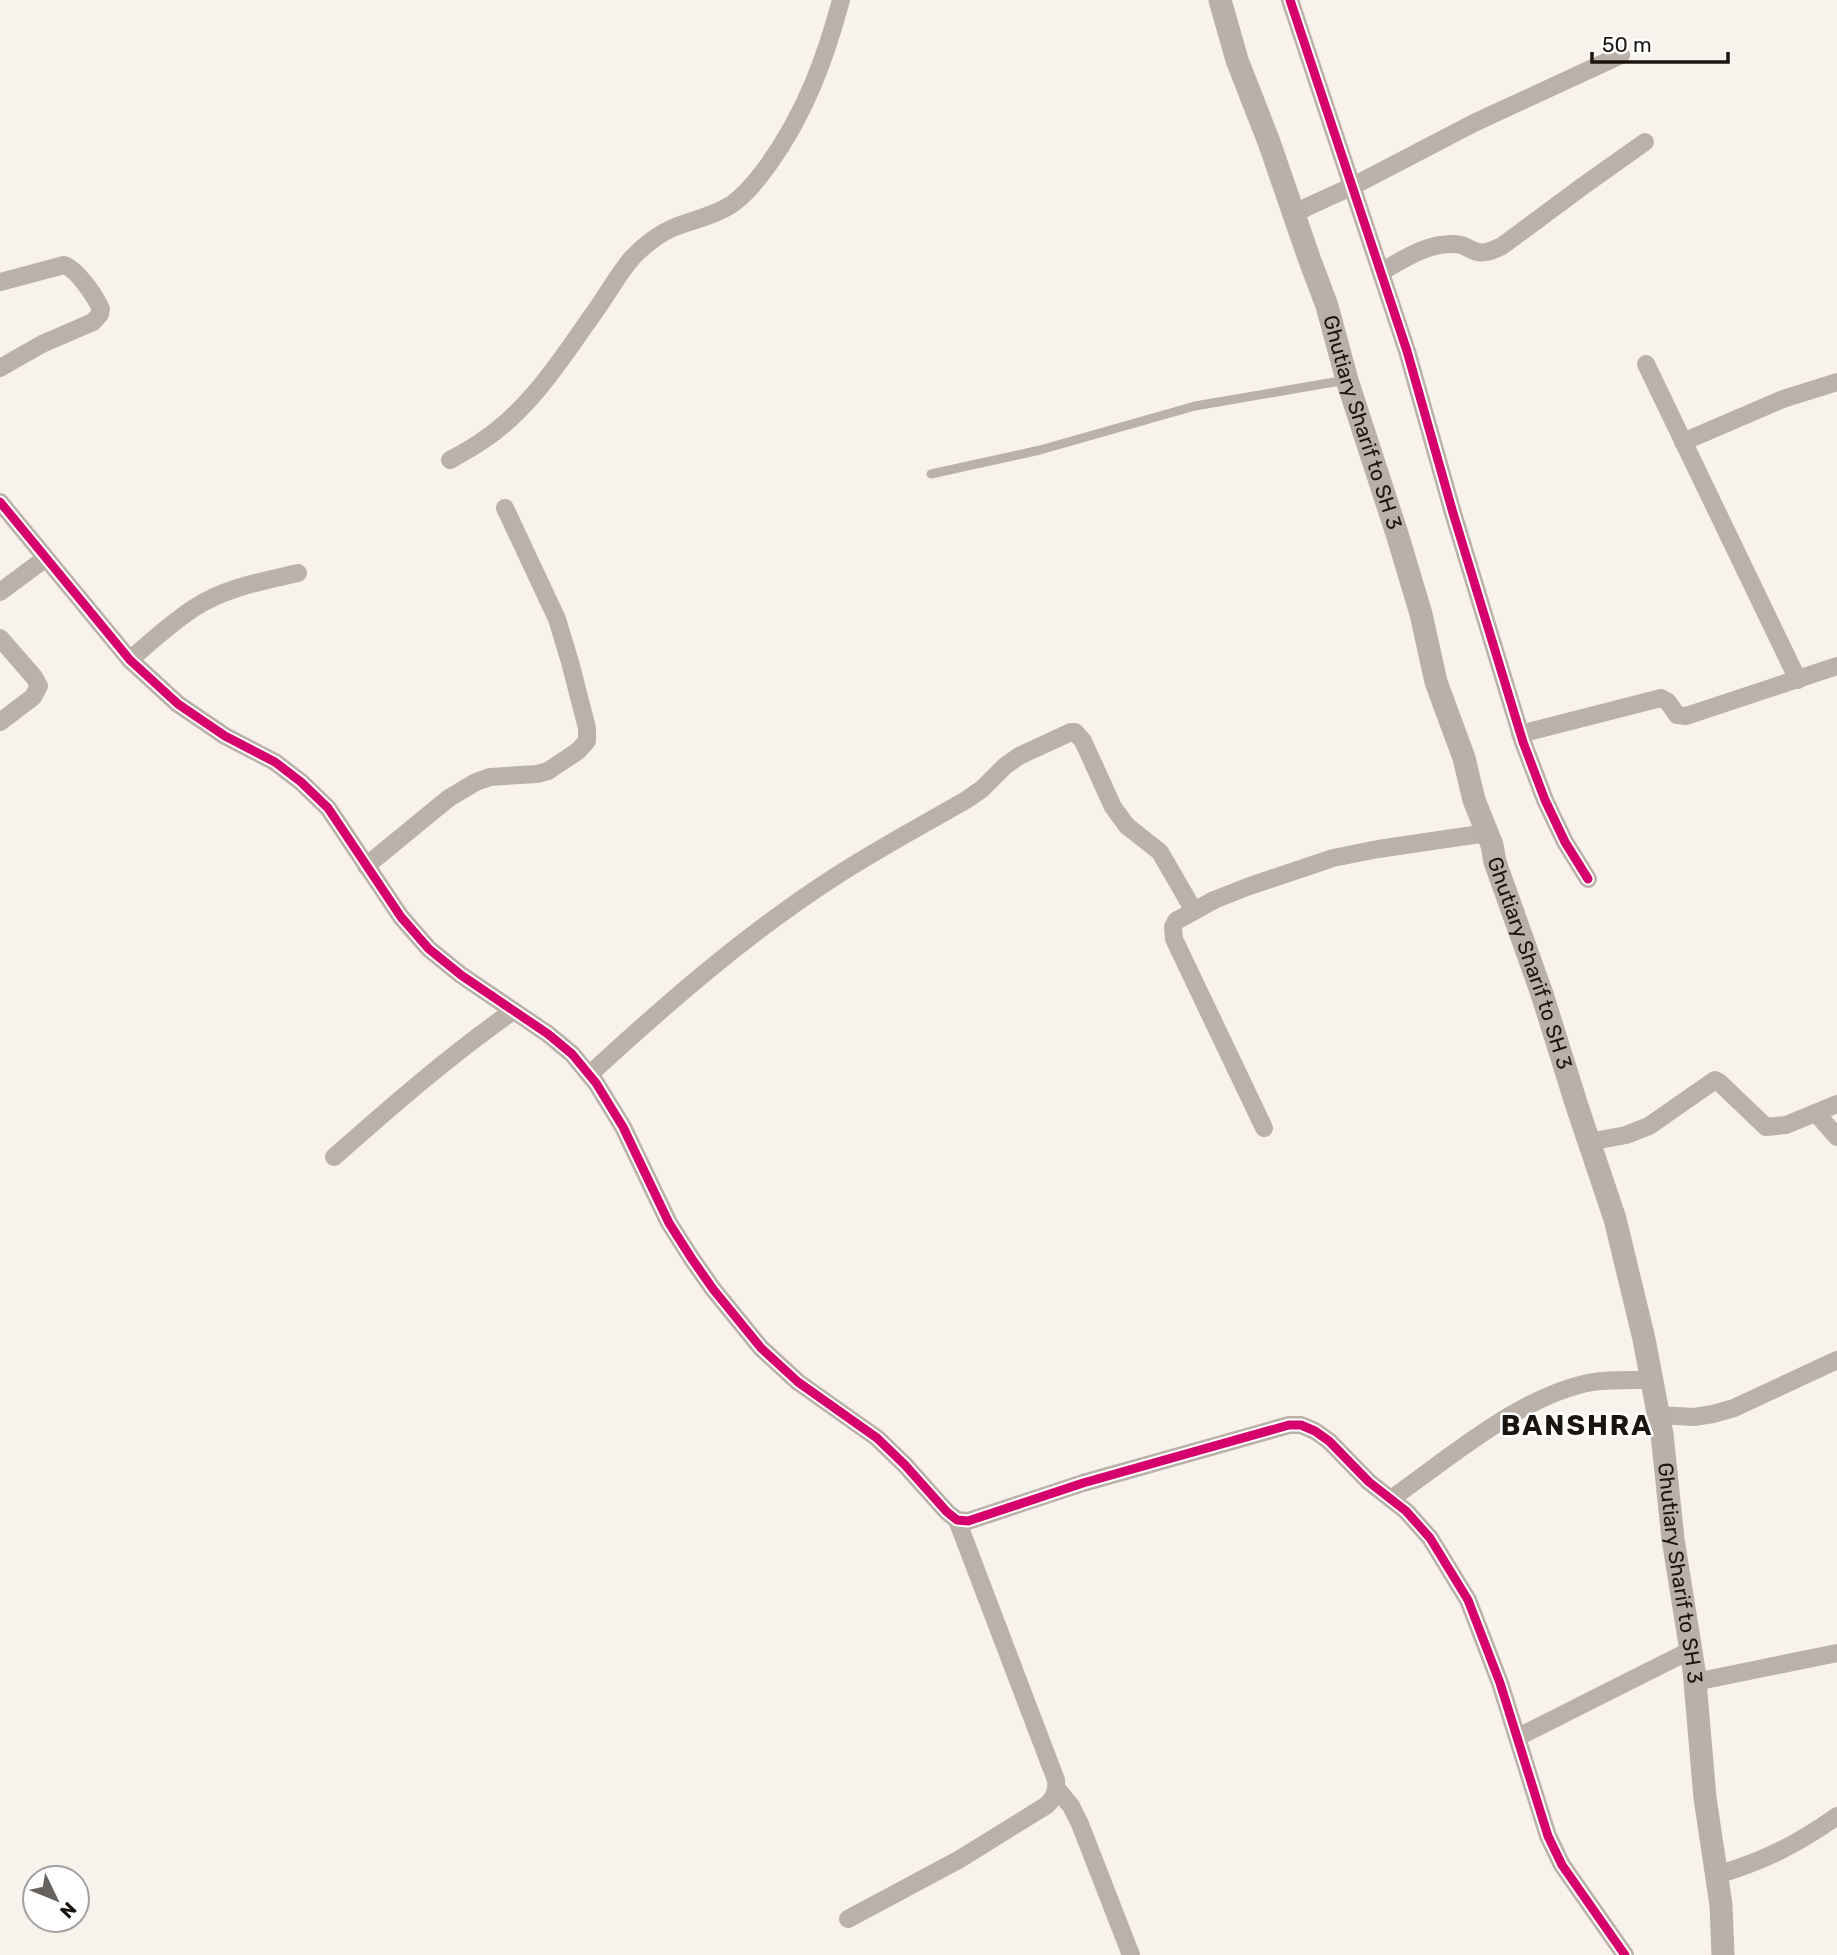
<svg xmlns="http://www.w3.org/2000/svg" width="1837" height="1955" font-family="Rubik,sans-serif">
<rect width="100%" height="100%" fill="#f8f2ed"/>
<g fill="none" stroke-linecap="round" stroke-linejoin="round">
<!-- lane -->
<path stroke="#bbb1a9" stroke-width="9" d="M 931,474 L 1040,450 L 1195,406 L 1346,380"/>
<!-- street -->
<g stroke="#bbb1a9" stroke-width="18">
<path d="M 1290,0 L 1407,351 L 1453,513 L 1523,742 L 1545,800 L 1565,842 L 1588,879"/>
<path d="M 1294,215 L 1307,207 L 1353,186 L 1474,123 L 1621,55"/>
<path d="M 1381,272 C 1404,259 1427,243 1454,244 C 1461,244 1465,246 1470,249 C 1482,256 1491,251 1502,246 L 1583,186 L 1645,142"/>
<path d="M 0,282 L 64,265 C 77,269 95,296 101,309 L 100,314 L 93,322 L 42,344 L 0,368"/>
<path d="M 1646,364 L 1798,680"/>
<path d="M 1683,442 L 1783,399 L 1837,382"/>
<path d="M 450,460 C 461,454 472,448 482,441 C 531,409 563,356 596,310 C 608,293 619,273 632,258 C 643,246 660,233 675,227 C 693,220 713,216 729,206 C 745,196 758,179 769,164 C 805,113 825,60 841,0"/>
<path d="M 0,502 L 130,660 L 178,704 L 225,736 L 275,762 L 301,782 L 328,808 L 401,917 L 429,949 L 461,975 L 548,1034 L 572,1054 L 596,1083 L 623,1127 L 669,1223 L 692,1259 L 713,1289 L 761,1348 L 798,1382 L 877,1438 L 905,1465 L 947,1512 L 957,1520 L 968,1521 L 1083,1483 L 1289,1425 L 1301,1425 L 1315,1431 L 1329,1441 L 1369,1482 L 1406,1511 L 1430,1538 L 1468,1600 L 1500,1683 L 1548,1836 L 1562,1865 L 1625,1955"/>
<path d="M 0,592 L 46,558"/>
<path d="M 0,638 L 34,677 L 39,686 L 33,697 L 0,722"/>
<path d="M 130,660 C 150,642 171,623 194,608 C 224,588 263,581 298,573"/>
<path d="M 1520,734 L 1661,698 L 1668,702 L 1677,715 L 1686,716 L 1837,666"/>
<path d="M 366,866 L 449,798 L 476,782 L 490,777 L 537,774 L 548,771 L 578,751 L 587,741 L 587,728 L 570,662 L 557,619 L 505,508"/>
<path d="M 589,1075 C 666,1004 745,935 833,878 C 876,850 921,826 966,800 L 982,789 L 1005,766 L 1019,756 L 1071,732 L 1075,732 L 1083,741 L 1113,807 L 1127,826 L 1160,852 L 1194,911"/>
<path d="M 1816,1113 L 1837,1137"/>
<path d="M 1264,1128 L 1174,939 L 1173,927 L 1176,921 L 1214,900 L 1247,887 L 1333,858 L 1378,849 L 1487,833"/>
<path d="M 1589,1142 L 1626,1135 L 1649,1126 L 1715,1080 L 1719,1082 L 1766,1127 L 1786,1125 L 1837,1104"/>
<path d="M 334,1157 C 392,1106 450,1055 513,1011"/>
<path d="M 1659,1415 L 1694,1417 L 1713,1414 L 1734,1408 L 1837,1360"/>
<path d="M 1391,1499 C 1449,1458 1523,1394 1593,1382 C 1612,1379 1632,1380 1652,1380"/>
<path d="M 1695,1682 L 1837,1653"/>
<path d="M 1518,1737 L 1691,1650"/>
<path d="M 1057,1789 L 1071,1806 L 1080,1824 L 1131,1955"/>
<path d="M 1716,1875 C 1762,1862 1798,1844 1837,1816"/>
<path d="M 848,1919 L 960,1859 L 1047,1805 C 1055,1797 1057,1791 1056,1780 L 957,1520"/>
</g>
<!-- secondary -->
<path stroke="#bab0a7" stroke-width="23" id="s1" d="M 1220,0 L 1237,60 L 1269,142 L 1309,258 L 1327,306 L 1347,380 L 1398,537 L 1421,614 L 1436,682 L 1464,758 L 1474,800 L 1492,845 L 1495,862 L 1542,994 L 1577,1106 L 1615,1219 L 1644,1339 L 1662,1434 L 1673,1539 L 1694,1670 L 1705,1798 L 1721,1905 L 1723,1955"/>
<!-- cycleway casing -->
<g stroke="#fff" stroke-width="13">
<g id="cycleway">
<path d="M 1290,0 L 1407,351 L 1453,513 L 1523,742 L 1545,800 L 1565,842 L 1588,879"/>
<path d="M 0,502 L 130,660 L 178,704 L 225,736 L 275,762 L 301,782 L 328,808 L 401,917 L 429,949 L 461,975 L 548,1034 L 572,1054 L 596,1083 L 623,1127 L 669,1223 L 692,1259 L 713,1289 L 761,1348 L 798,1382 L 877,1438 L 905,1465 L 947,1512 L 957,1520 L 968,1521 L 1083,1483 L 1289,1425 L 1301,1425 L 1315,1431 L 1329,1441 L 1369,1482 L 1406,1511 L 1430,1538 L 1468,1600 L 1500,1683 L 1548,1836 L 1562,1865 L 1625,1955"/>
</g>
</g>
<!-- cycleway -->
<use href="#cycleway" stroke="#d6006c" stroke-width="9"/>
</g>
<g text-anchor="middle" stroke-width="5" stroke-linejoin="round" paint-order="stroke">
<!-- street labels -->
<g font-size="21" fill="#1a1511" stroke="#fff">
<text dy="7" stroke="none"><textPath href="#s1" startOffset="446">Ghutiary Sharif to SH 3</textPath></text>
<text dy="7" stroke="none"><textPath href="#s1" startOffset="1013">Ghutiary Sharif to SH 3</textPath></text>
<text dy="7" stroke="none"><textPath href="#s1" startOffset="1643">Ghutiary Sharif to SH 3</textPath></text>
</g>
<!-- district labels -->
<g font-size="28" font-weight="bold" letter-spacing="2" fill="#1a1511" stroke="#fff">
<text x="1577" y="1435">BANSHRA</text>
</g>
</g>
<!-- north arrow -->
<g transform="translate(56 1899) rotate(133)"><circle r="33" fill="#ffffff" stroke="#a3a1a0" stroke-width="2"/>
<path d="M0-5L12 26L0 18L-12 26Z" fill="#68625e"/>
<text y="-10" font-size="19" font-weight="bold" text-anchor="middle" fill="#1a1511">N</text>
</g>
<!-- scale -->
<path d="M1592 52v10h136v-10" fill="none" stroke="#1a1511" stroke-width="3.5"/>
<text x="1602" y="52" font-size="21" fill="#1a1511" stroke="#ffffff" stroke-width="5" paint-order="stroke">50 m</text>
</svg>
